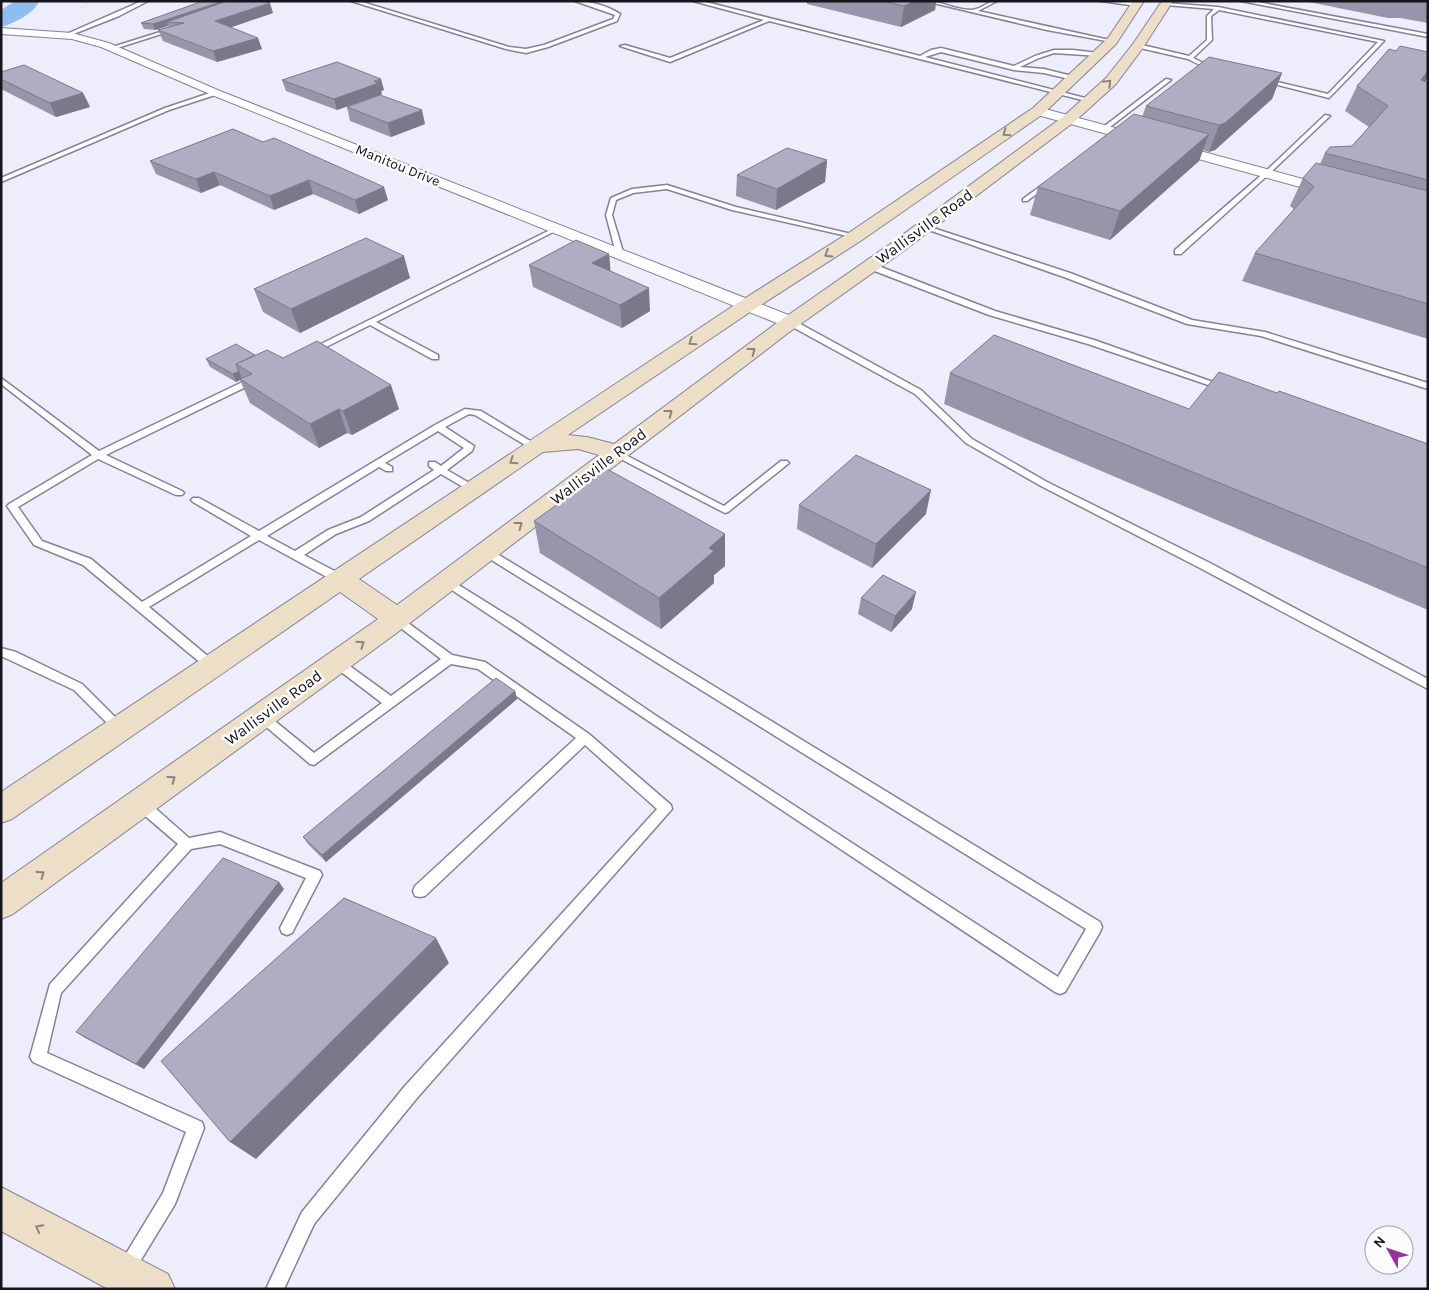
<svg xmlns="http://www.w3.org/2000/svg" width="1429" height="1290" font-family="Karla,sans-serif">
<rect width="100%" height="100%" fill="#eeedfb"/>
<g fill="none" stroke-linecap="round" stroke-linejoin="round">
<!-- river -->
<path fill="#91bcef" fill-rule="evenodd" d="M 15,1 L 39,1 C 35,13 13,24 1,27 L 1,10 Z"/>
<!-- lane casing -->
<g stroke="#848298" stroke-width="3">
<g id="lane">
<path d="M 142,1 L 148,1 L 119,16 L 66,37 L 62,36 Z"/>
<path d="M 351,1 L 359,1 L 509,47 L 526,49 L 544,45 L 613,19 L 615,15 L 575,1 C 590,1 608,6 620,14 L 617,21 L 548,47 L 526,53 L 506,49 Z"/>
<path d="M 693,1 L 702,1 L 920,56 L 931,50 L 941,48 L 1014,66 L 1035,56 L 1054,50 L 1073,50 L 1098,53 L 1100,56 L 1054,53 L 1039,58 L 1020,67 L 1044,69 L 1076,77 L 1074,80 L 1044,73 L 1014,70 L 941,52 L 925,57 L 1093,100 L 1090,102 L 769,21 L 670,62 L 620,46 L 625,45 L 670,58 L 764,20 Z"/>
<path d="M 925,1 C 941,1 956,10 971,10 C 980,10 988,1 997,1 L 978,11 L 1114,41 L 1112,42 L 1047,30 Z"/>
<path d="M 1101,1 L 1128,1 L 1139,5 L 1137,6 Z"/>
<path d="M 1241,1 L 1252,1 L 1428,34 L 1428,37 Z"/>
<path d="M 1164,3 L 1218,7 L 1384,41 L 1329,98 L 1262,81 L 1265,79 L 1328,94 L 1378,42 L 1219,10 L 1211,16 L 1212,40 L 1193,58 L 1214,68 L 1212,71 L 1188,59 L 1136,47 L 1138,44 L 1189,56 L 1207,40 L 1207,16 L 1214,9 L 1166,5 Z"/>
<path d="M 173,28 L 177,29 L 114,49 L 109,48 Z"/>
<path d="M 1166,79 L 1171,80 L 1106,130 L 1102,130 L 1102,128 Z"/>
<path d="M 216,91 L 218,94 L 169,110 L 1,182 L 1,178 L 165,108 Z"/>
<path d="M 1325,115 L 1330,116 L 1269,174 L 1181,254 L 1175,254 L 1175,250 L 1265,172 Z"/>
<path d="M 1045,183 L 1050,184 L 1027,201 L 1023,201 L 1023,199 Z"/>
<path d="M 667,185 L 736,207 L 860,236 L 856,238 L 732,210 L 667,189 L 633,193 L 616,200 L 612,215 L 624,255 L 617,257 L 606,215 L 611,198 L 632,189 Z"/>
<path d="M 923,226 L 927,226 L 1070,273 L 1192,320 L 1265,332 L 1428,383 L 1428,389 L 1261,336 L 1187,324 L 1064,277 L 923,228 Z"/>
<path d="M 554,228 L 559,229 L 376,322 L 438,355 L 438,359 L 432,359 L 370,325 L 312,354 L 305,352 Z"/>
<path d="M 867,264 L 873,264 L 995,311 L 1094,340 L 1227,387 L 1226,389 L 1220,389 L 1088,344 L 989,315 L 867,268 Z"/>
<path d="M 787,320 L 793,320 L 921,390 L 972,439 L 1047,482 L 1208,562 L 1428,679 L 1428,689 L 1200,568 L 1041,486 L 966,443 L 915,394 L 787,324 Z"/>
<path d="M 255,376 L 259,379 L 258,381 L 106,455 L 182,491 L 184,493 L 182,495 L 176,495 L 98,459 L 18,507 L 42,541 L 91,559 L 142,602 L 251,536 L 193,502 L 191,500 L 193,498 L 199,498 L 259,531 L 435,425 L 465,409 L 481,411 L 540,447 L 535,450 L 532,449 L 475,415 L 469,414 L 445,427 L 474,446 L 472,451 L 447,470 L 476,487 L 478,489 L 476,491 L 470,491 L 441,474 L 369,521 L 336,534 L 304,555 L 344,576 L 345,579 L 344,582 L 336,582 L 259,540 L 149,607 L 216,663 L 218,666 L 216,669 L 208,669 L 83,565 L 34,545 L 7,506 L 9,504 L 92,455 L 1,384 L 1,378 L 99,451 ZM 438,431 L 464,448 L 441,466 L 435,462 L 429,462 L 429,466 L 434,470 L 361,517 L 328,530 L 295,551 L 267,536 L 379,467 L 386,471 L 392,471 L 392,467 L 385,463 Z"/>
<path d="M 616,450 L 724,506 L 781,461 L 787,461 L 789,463 L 728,512 L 725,513 L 613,455 L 613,451 Z"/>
<path d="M 486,547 L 1100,922 L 1102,927 L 1100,932 L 1065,992 L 1060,994 L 1055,992 L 440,582 L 441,579 L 449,579 L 515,620 L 655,715 L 1058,977 L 1086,929 L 482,554 L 481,551 L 482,548 Z"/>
<path d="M 397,615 L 452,655 L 485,662 L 589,734 L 671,805 L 672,809 L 417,1098 L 314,1224 L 284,1289 L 266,1289 L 302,1212 L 405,1086 L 657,809 L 585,745 L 425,896 L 420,897 L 415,896 L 413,891 L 415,886 L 576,738 L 478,669 L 451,664 L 314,765 L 310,764 L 257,719 L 255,716 L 257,713 L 261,711 L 265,713 L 314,753 L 382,703 L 332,665 L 330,662 L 332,659 L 340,659 L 391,696 L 441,659 L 393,622 L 392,619 Z"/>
<path d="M 1,648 L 16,652 L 82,684 L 123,725 L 125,728 L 123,731 L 119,733 L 115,731 L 74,690 L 1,656 Z"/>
<path d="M 141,798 L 146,800 L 189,838 L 220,832 L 320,871 L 322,875 L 292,933 L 287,935 L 282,933 L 280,928 L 306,878 L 220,844 L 191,849 L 61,993 L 47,1053 L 202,1122 L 204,1128 L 175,1204 L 133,1273 L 127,1276 L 121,1273 L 118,1267 L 163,1193 L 186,1132 L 33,1062 L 30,1057 L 50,984 L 178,844 L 136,808 L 135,804 L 136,800 Z"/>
</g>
</g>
<!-- street casing -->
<g stroke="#848298" stroke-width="2">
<g id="street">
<path d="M 1,28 L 72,33 L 109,43 L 220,91 L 796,318 L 798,322 L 796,326 L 784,326 L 212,95 L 101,47 L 72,39 L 1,34 Z"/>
<path d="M 1038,107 L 1336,188 L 1338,191 L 1331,195 L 1326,194 L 1034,114 L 1032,111 Z"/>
</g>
</g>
<!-- secondary casing -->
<g stroke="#848298" stroke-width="2">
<g id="secondary">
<path d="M 1133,1 L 1144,1 L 1116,44 L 1043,114 L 862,240 L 753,310 L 568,435 L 587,437 L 614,444 L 774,325 L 890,244 L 1064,116 L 1106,78 L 1133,44 L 1162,1 L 1173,1 L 1142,49 L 1116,84 L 1074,122 L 902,252 L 788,333 L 406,626 L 13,914 L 1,919 L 1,883 L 378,619 L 340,592 L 12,819 L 1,823 L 1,792 L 739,302 L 850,232 L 1033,108 L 1108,38 ZM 578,449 L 599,455 L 397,605 L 359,579 L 543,452 Z"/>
<path d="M 1,1187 L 168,1274 L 175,1289 L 108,1289 L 1,1231 Z"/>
</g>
</g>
<!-- path -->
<path stroke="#a09fab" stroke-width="1" stroke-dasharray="0.5 2" stroke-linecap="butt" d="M 80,9 L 89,1"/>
<!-- lane -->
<use href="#lane" fill="#fff" fill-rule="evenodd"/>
<!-- street -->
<use href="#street" fill="#fff" fill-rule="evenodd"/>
<!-- secondary -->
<use href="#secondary" fill="#eddec7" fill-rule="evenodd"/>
</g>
<!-- wall -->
<g fill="#9695a9">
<path d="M 807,1 L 936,1 L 935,10 L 901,27 L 807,4 Z"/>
<path d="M 1304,1 L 1428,1 L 1428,23 L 1400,18 L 1388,18 Z"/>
<path d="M 273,13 L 230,27 L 262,49 L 217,62 L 163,41 L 158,30 L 169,27 L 168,26 L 155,30 L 144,29 L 141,23 Z"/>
<path d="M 1396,51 L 1428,52 L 1428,78 L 1425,82 L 1428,83 L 1428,339 L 1242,281 L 1255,253 L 1294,209 L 1290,206 L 1303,178 L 1320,164 L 1325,153 L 1352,146 L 1369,127 L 1345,111 L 1357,86 Z"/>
<path d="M 1,72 L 83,93 L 90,107 L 56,117 L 1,89 Z"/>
<path d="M 1282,73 L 1272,99 L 1215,150 L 1209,152 L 1203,150 L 1199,161 L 1110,240 L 1030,215 L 1038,187 L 1142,117 L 1146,106 Z"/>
<path d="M 282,80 L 384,90 L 381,91 L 382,94 L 337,110 L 286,91 Z"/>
<path d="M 347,107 L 425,124 L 391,137 L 350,121 Z"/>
<path d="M 233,129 L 388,200 L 359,214 L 313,194 L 274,210 L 220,185 L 201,193 L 156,174 L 150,161 Z"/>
<path d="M 827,160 L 825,182 L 776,210 L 736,196 L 737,175 Z"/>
<path d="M 609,254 L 610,271 L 650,311 L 622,328 L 533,287 L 529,265 Z"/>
<path d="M 410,278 L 300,333 L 263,312 L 254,289 Z"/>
<path d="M 255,355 L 283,358 L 399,409 L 352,435 L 347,433 L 319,448 L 250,403 L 240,380 L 236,382 L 210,367 L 206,359 Z"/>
<path d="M 950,373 L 1189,409 L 1277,393 L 1428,444 L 1428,610 L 944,404 Z"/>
<path d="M 799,505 L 926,514 L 872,568 L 797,529 Z"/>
<path d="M 534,521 L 725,534 L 725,566 L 714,575 L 714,583 L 661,629 L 540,553 Z"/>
<path d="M 861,598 L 912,609 L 891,632 L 858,614 Z"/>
<path d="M 515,691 L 517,699 L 326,862 L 308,844 L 303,837 Z"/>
<path d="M 284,889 L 144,1069 L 85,1038 L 76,1032 Z"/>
</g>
<!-- shaded-wall -->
<g fill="#7a7989">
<path d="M 223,1 L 234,1 L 167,22 L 168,26 L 155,30 L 153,24 Z"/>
<path d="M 915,1 L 936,1 L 935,10 L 901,27 L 904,6 Z"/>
<path d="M 270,3 L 273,13 L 218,32 L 215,21 Z"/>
<path d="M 258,38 L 262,49 L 217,62 L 213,51 Z"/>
<path d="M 1428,71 L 1428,78 L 1408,105 L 1421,80 Z"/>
<path d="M 1282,73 L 1272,99 L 1215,150 L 1209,152 L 1219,125 Z"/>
<path d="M 381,79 L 384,90 L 381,91 L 382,94 L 337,110 L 334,99 Z"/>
<path d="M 83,93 L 90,107 L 56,117 L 50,103 Z"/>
<path d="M 422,110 L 425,124 L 391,137 L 388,123 Z"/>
<path d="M 1209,134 L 1199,161 L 1110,240 L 1120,211 Z"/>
<path d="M 827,160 L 825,182 L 776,210 L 777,189 Z"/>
<path d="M 214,172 L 220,185 L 201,193 L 196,179 Z"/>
<path d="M 309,180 L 313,194 L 274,210 L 270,196 Z"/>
<path d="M 384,187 L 388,200 L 359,214 L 355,200 Z"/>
<path d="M 609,254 L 611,276 L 592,263 Z"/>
<path d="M 404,256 L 410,278 L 300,333 L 291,309 Z"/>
<path d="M 649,288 L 650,311 L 622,328 L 620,305 Z"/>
<path d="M 239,371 L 242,379 L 236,382 L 233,374 Z"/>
<path d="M 391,385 L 399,409 L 352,435 L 343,411 Z"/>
<path d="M 339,409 L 347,433 L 319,448 L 310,424 Z"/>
<path d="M 931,490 L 926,514 L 872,568 L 876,544 Z"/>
<path d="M 725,534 L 725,566 L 714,575 L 714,583 L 661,629 L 659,598 L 709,548 Z"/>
<path d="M 916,592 L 912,609 L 891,632 L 895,616 Z"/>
<path d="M 515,691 L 517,699 L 326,862 L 322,855 Z"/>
<path d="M 279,882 L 284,889 L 144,1069 L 136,1064 Z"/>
<path d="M 436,938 L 449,963 L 256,1159 L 230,1142 Z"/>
</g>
<!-- building -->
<g fill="#afadc4" stroke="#7a7989">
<path d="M 203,1 L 223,1 L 153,24 L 141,23 Z"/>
<path d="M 227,1 L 264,1 L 270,3 L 215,21 L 258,38 L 213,51 L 158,30 L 184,23 L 167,22 Z"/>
<path d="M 882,1 L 915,1 L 904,6 Z"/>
<path d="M 1400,46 L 1428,52 L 1428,71 L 1421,80 L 1428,83 L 1428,180 L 1325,153 L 1330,147 L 1352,146 L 1388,106 L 1357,86 L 1389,49 L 1396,51 Z"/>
<path d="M 1209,57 L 1282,73 L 1225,123 L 1219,125 L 1146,106 Z"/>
<path d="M 337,62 L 381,79 L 374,81 L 379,83 L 334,99 L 282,80 Z"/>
<path d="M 24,65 L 83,93 L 50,103 L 1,79 L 1,72 Z"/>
<path d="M 380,95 L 422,110 L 388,123 L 347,107 Z"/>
<path d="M 1134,114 L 1209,134 L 1120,211 L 1038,187 Z"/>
<path d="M 233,129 L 263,142 L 274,138 L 384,187 L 355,200 L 309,180 L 270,196 L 214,172 L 196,179 L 150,161 Z"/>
<path d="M 787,148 L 827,160 L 777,189 L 737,175 Z"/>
<path d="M 1316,163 L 1428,191 L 1428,304 L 1255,253 L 1314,187 L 1303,178 Z"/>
<path d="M 366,238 L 404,256 L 291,309 L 254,289 Z"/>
<path d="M 576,240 L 609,254 L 592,263 L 649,288 L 620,305 L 529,265 Z"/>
<path d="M 994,335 L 1189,409 L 1219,372 L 1277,393 L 1279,391 L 1428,444 L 1428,568 L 950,373 Z"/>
<path d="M 317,341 L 391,385 L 343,411 L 339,409 L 310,424 L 240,379 L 252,374 L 236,364 L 267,350 L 283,358 Z"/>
<path d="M 236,344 L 255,355 L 236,364 L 239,371 L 233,374 L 206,359 Z"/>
<path d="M 856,455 L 931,490 L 876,544 L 799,505 Z"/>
<path d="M 607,469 L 725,534 L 709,548 L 714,551 L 659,598 L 534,521 Z"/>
<path d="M 883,575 L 916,592 L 895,616 L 861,598 Z"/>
<path d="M 496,678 L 515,691 L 322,855 L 303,837 Z"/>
<path d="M 223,858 L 279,882 L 136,1064 L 76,1032 Z"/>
<path d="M 344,898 L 436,938 L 230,1142 L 161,1061 Z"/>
</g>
<!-- one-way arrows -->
<defs><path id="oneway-chevron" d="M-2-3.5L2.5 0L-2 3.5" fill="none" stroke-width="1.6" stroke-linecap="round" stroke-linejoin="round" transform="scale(1.25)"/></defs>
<g stroke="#8c847a">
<use href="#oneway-chevron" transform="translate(1108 83) rotate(-45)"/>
<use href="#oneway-chevron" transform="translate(1006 133) rotate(146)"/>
<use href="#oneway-chevron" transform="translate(828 254) rotate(148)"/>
<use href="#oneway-chevron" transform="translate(692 342) rotate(146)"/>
<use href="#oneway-chevron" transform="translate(752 351) rotate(-37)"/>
<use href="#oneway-chevron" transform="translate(669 413) rotate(-37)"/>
<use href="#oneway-chevron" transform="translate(513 461) rotate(146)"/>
<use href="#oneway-chevron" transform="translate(519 525) rotate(-37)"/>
<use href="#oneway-chevron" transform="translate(361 644) rotate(-35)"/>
<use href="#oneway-chevron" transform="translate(172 779) rotate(-36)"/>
<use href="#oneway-chevron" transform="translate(41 874) rotate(-36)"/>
<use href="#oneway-chevron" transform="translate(39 1228) rotate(-152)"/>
</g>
<g text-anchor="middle" stroke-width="5" stroke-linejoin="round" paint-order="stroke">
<!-- far-street labels -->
<g font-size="14" fill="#16151d" stroke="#fcfcfc">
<text transform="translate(398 165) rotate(22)" y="5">Manitou Drive</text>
</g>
<!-- street labels -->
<g font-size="16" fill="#16151d" stroke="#fcfcfc">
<text transform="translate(924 226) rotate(-36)" y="6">Wallisville Road</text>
<text transform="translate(598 466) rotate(-37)" y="6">Wallisville Road</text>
<text transform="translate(273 707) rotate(-36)" y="6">Wallisville Road</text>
</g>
</g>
<!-- border -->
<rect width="1429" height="1290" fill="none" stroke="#16151d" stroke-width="5"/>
<!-- north arrow -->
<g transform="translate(1389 1250) rotate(310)"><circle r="24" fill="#fcfcfc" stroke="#a0a0a3"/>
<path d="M0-4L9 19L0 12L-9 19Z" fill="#93349c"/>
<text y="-8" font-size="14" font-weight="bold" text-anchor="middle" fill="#16151d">N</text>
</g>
</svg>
